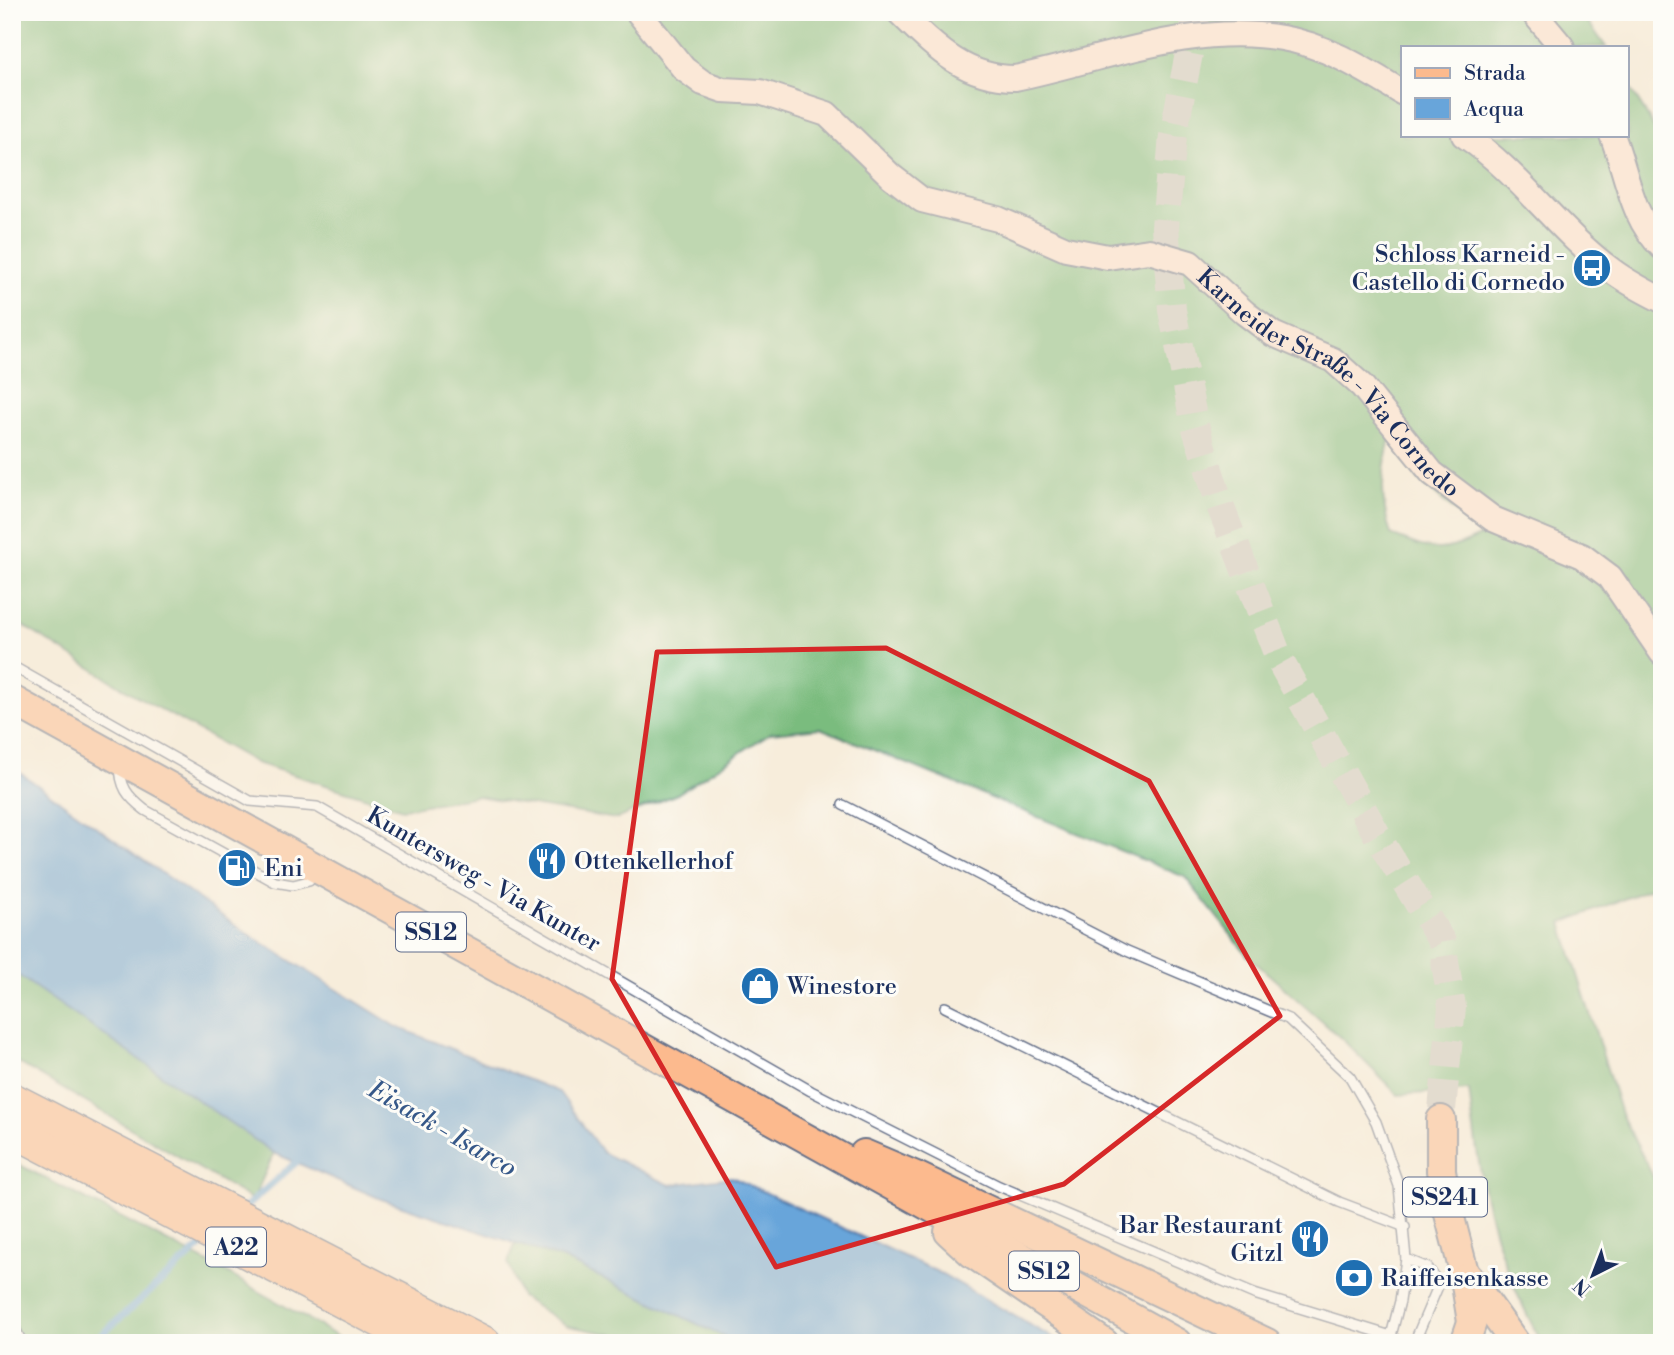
<svg xmlns="http://www.w3.org/2000/svg" width="1674" height="1355" font-family="'Libre Bodoni',serif">
<rect width="100%" height="100%" fill="#fdfcf7"/>
<filter id="ink" filterUnits="userSpaceOnUse"><feTurbulence type="fractalNoise" baseFrequency=".0143" numOctaves="2"/><feDisplacementMap in="SourceGraphic" scale="14" xChannelSelector="R" yChannelSelector="G"/><feConvolveMatrix kernelMatrix="1 2 1 2 8 2 1 2 1" color-interpolation-filters="sRGB"/></filter>
<filter id="wash" filterUnits="userSpaceOnUse"><feTurbulence type="fractalNoise" baseFrequency=".00686" numOctaves="4" result="noise"/><feDisplacementMap in="SourceGraphic" scale="28" xChannelSelector="R" yChannelSelector="G"/><feGaussianBlur stdDeviation="1.57" result="paint"/><feColorMatrix in="noise" values="0 0 0 0 0 0 0 0 0 0 0 0 0 0 0 0 0 1.4 0 .05"/><feComposite in="paint" operator="in"/></filter>
<g filter="url(#wash)">
<rect width="100%" height="100%" fill="#f7eddb"/>
<!-- forest -->
<g fill="#7abc7e" stroke="#4a766e" stroke-width="2" fill-rule="evenodd">
<path d="M 12,12 L 1581,12 L 1606,47 L 1403,47 L 1403,135 L 1627,135 L 1627,83 C 1646,115 1670,140 1657,178 L 1662,183 L 1662,884 L 1562,923 L 1621,1114 L 1662,1194 L 1662,1343 L 1542,1343 C 1493,1256 1480,1188 1469,1090 L 1398,1095 L 1343,1040 L 1248,956 L 1185,877 L 820,728 L 770,733 L 677,794 L 616,819 L 477,796 L 402,809 L 256,763 L 133,694 L 12,619 ZM 1390,439 L 1418,479 L 1482,535 C 1440,556 1433,551 1391,535 C 1380,498 1381,476 1390,439 Z"/>
<path d="M 12,971 L 274,1153 L 253,1200 L 12,1059 Z"/>
<path d="M 12,1161 L 220,1269 L 349,1343 L 22,1343 L 12,1322 Z"/>
<path d="M 516,1243 L 563,1259 L 737,1343 L 641,1343 L 616,1335 L 568,1326 L 521,1297 L 508,1262 Z"/>
</g>
<!-- water -->
<path fill="#68a5da" stroke="#426a9c" stroke-width="2" d="M 12,767 L 242,930 L 397,1027 L 559,1092 L 603,1153 L 670,1185 L 732,1177 L 942,1274 L 1061,1343 L 737,1343 L 563,1259 L 381,1199 L 274,1153 L 12,971 Z"/>
<g fill="none" stroke-linecap="round" stroke-linejoin="round">
<!-- stream -->
<g stroke="#68a5da" stroke-width="7">
<path d="M 242,1210 L 301,1158"/>
<path d="M 92,1343 L 207,1241"/>
</g>
</g>
</g>
<g filter="url(#ink)">
<g fill="none" stroke-linecap="round" stroke-linejoin="round">
<!-- primary-tunnel -->
<path stroke="#cbc7c2" stroke-width="28" stroke-dasharray="28 14" stroke-linecap="butt" d="M 1197,12 L 1173,136 L 1165,227 L 1172,310 L 1194,422 L 1221,508 L 1280,661 L 1385,849 L 1442,942 L 1452,1007 L 1441,1120"/>
<!-- lane casing -->
<g stroke="#68728a" stroke-width="12">
<g id="lane">
<path d="M 12,666 L 250,801 L 317,807 L 811,1091 L 999,1186 L 1254,1294 L 1391,1336 L 1401,1343"/>
<path d="M 120,764 C 120,787 127,796 145,810 L 275,882 L 293,885 L 309,881 L 316,871"/>
<path d="M 843,805 L 1127,951 L 1288,1019 L 1350,1077 L 1376,1122 L 1399,1186 L 1406,1259 L 1400,1301 L 1391,1336"/>
<path d="M 945,1007 L 1339,1202 L 1405,1227"/>
<path d="M 1406,1259 L 1428,1268 L 1439,1284 L 1414,1343"/>
<path d="M 12,1322 L 22,1343"/>
<path d="M 144,1343 L 146,1341"/>
</g>
</g>
<!-- secondary casing -->
<g stroke="#68728a" stroke-width="28">
<g id="secondary">
<path id="s1" d="M 638,12 L 684,69 L 703,83 L 723,90 L 760,92 L 827,114 L 891,176 L 922,200 L 998,219 L 1066,249 L 1108,257 L 1149,251 L 1190,263 L 1245,313 L 1273,334 L 1333,360 L 1362,386 L 1432,473 L 1493,519 L 1582,556 L 1610,577 L 1662,653"/>
<path d="M 899,12 C 934,46 963,78 1015,78 C 1102,60 1192,22 1282,38 C 1326,45 1365,70 1403,93"/>
<path d="M 1533,12 L 1562,47"/>
<path d="M 1464,135 C 1520,173 1557,230 1611,270 C 1627,282 1644,291 1662,300"/>
<path d="M 1612,135 C 1627,172 1631,218 1662,247"/>
</g>
</g>
<!-- primary casing -->
<g stroke="#68728a" stroke-width="32">
<g id="primary">
<path d="M 12,700 L 1177,1343"/>
<path d="M 1441,1120 L 1441,1171 L 1447,1206 L 1464,1272 L 1472,1322 L 1465,1343"/>
<path d="M 864,1154 L 918,1177 L 1267,1343"/>
<path d="M 949,1232 L 972,1253 L 1104,1343"/>
<path d="M 1468,1277 L 1515,1343"/>
</g>
</g>
<!-- highway casing -->
<g stroke="#68728a" stroke-width="35">
<g id="highway">
<path d="M 12,1099 L 485,1343"/>
<path d="M 12,1130 L 422,1343"/>
</g>
</g>
<!-- lane -->
<use href="#lane" stroke="#fff" stroke-width="9"/>
<!-- secondary -->
<use href="#secondary" stroke="#fee3d2" stroke-width="24"/>
<!-- primary -->
<use href="#primary" stroke="#fcba8e" stroke-width="28"/>
<!-- highway -->
<use href="#highway" stroke="#fcba8e" stroke-width="32"/>
</g>
</g>
<!-- marked area -->
<path d="M0 0H1674V1355H0ZM 886,648 L 1149,781 L 1280,1016 L 1064,1184 L 776,1267 L 612,979 L 657,652 Z" fill="#f7eddb" fill-opacity=".55" fill-rule="evenodd"/>
<path fill="none" stroke="#d62828" stroke-width="5" stroke-linejoin="round" d="M 886,648 L 1149,781 L 1280,1016 L 1064,1184 L 776,1267 L 612,979 L 657,652 Z"/>
<!-- icons -->
<defs>
<g id="bus-disc" transform="scale(2.0125)"><circle r="9.5" fill="#1f6fb2" stroke="#fdfcf7"/><path d="M-5-6H5V4H4V6H2V4H-2V6H-4V4H-5ZM-3.5-4V0h7V-4ZM-3.5 1.2v1.5H-2V1.2ZM2 1.2v1.5H3.5V1.2Z" fill="#fff"/></g>
<g id="restaurant-disc" transform="scale(2.0125)"><circle r="9.5" fill="#1f6fb2" stroke="#fdfcf7"/><path d="M-5-6h1v4h1v-4h1v4h1v-4h1v5L-1.5 .5V6h-2V.5L-5-1ZM5-6V6H3V1.5H1.5Q1.5-4 5-6Z" fill="#fff"/></g>
<g id="fuel-disc" transform="scale(2.0125)"><circle r="9.5" fill="#1f6fb2" stroke="#fdfcf7"/><path d="M-5.5-6h7V0h2V4h1.3V-2.5L3-4.5l.8-.8L6-3V5H2.5V1h-1V6h-7ZM-4.2-4.7v3.2H.2V-4.7Z" fill="#fff"/></g>
<g id="shop-disc" transform="scale(2.0125)"><circle r="9.5" fill="#1f6fb2" stroke="#fdfcf7"/><path d="M-5-2.5h2.3a2.7 3.5 0 0 1 5.4 0H5L5.5 6h-11ZM-1.5-2.5h3a1.5 2.3 0 0 0-3 0Z" fill="#fff"/></g>
<g id="bank-disc" transform="scale(2.0125)"><circle r="9.5" fill="#1f6fb2" stroke="#fdfcf7"/><path d="M-6-4H6V4H-6ZM0-2.3a2.3 2.3 0 1 0 0 4.6a2.3 2.3 0 1 0 0-4.6Z" fill="#fff"/></g>
</defs>
<g fill-rule="evenodd">
<use href="#bus-disc" x="1592" y="268"/>
<use href="#restaurant-disc" x="547" y="861"/>
<use href="#fuel-disc" x="237" y="868"/>
<use href="#shop-disc" x="760" y="986"/>
<use href="#restaurant-disc" x="1310" y="1239"/>
<use href="#bank-disc" x="1354" y="1278"/>
</g>
<g text-anchor="middle" stroke-width="6" stroke-linejoin="round" paint-order="stroke">
<!-- shield labels -->
<g fill="#fdfcf7" stroke="#5f6c8c" stroke-width="2">
<rect x="396" y="912.5" width="70" height="39" rx="5"/>
<rect x="1403" y="1177.5" width="84" height="39" rx="5"/>
<rect x="206" y="1227.5" width="60" height="39" rx="5"/>
<rect x="1009" y="1251.5" width="70" height="39" rx="5"/>
</g>
<g font-size="23" font-weight="bold" fill="#1b2f5e">
<text x="431" y="940">SS12</text>
<text x="1445" y="1205">SS241</text>
<text x="236" y="1255">A22</text>
<text x="1044" y="1279">SS12</text>
</g>
<!-- poi labels -->
<g font-size="24" fill="#1b2f5e" stroke="#fdfcf7" text-anchor="start">
<text x="1565" y="262" text-anchor="end">Schloss Karneid -<tspan x="1565" dy="28">Castello di Cornedo</tspan></text>
<text x="574" y="869">Ottenkellerhof</text>
<text x="264" y="876">Eni</text>
<text x="787" y="994">Winestore</text>
<text x="1283" y="1233" text-anchor="end">Bar Restaurant<tspan x="1283" dy="28">Gitzl</tspan></text>
<text x="1381" y="1286">Raiffeisenkasse</text>
</g>
<!-- street labels -->
<g font-size="24" fill="#1b2f5e" stroke="#fdfcf7">
<text dy="8" stroke="none"><textPath href="#s1" startOffset="819">Karneider Straße - Via Cornedo</textPath></text>
<text transform="translate(484 879) rotate(30)" y="8">Kuntersweg - Via Kunter</text>
</g>
<!-- water labels -->
<g font-size="26" font-style="italic" fill="#365889" stroke="#fdfcf7">
<text transform="translate(443 1128) rotate(30)" y="9">Eisack - Isarco</text>
</g>
</g>
<!-- margin -->
<rect width="1674" height="1355" fill="none" stroke="#fdfcf7" stroke-width="42"/>
<!-- legend -->
<rect x="1401" y="46" width="228" height="91" fill="#fdfcf7" stroke="#a3aaba" stroke-width="2"/>
<rect x="1415" y="68" width="35" height="10" fill="#fcba8e" stroke="#a3aaba" stroke-width="2"/>
<text x="1464" y="80" font-size="21" fill="#1b2f5e">Strada</text>
<rect x="1415" y="98" width="35" height="21" fill="#68a5da" stroke="#a3aaba" stroke-width="2"/>
<text x="1464" y="116" font-size="21" fill="#1b2f5e">Acqua</text>
<!-- north arrow -->
<g transform="translate(1593 1275) rotate(222)" stroke="#fdfcf7" stroke-width="5" paint-order="stroke">
<path d="M0-5L12 26L0 18L-12 26Z" fill="#1b2f5e"/>
<text y="-10" font-size="19" font-weight="bold" text-anchor="middle" fill="#1b2f5e">N</text>
</g>
</svg>
